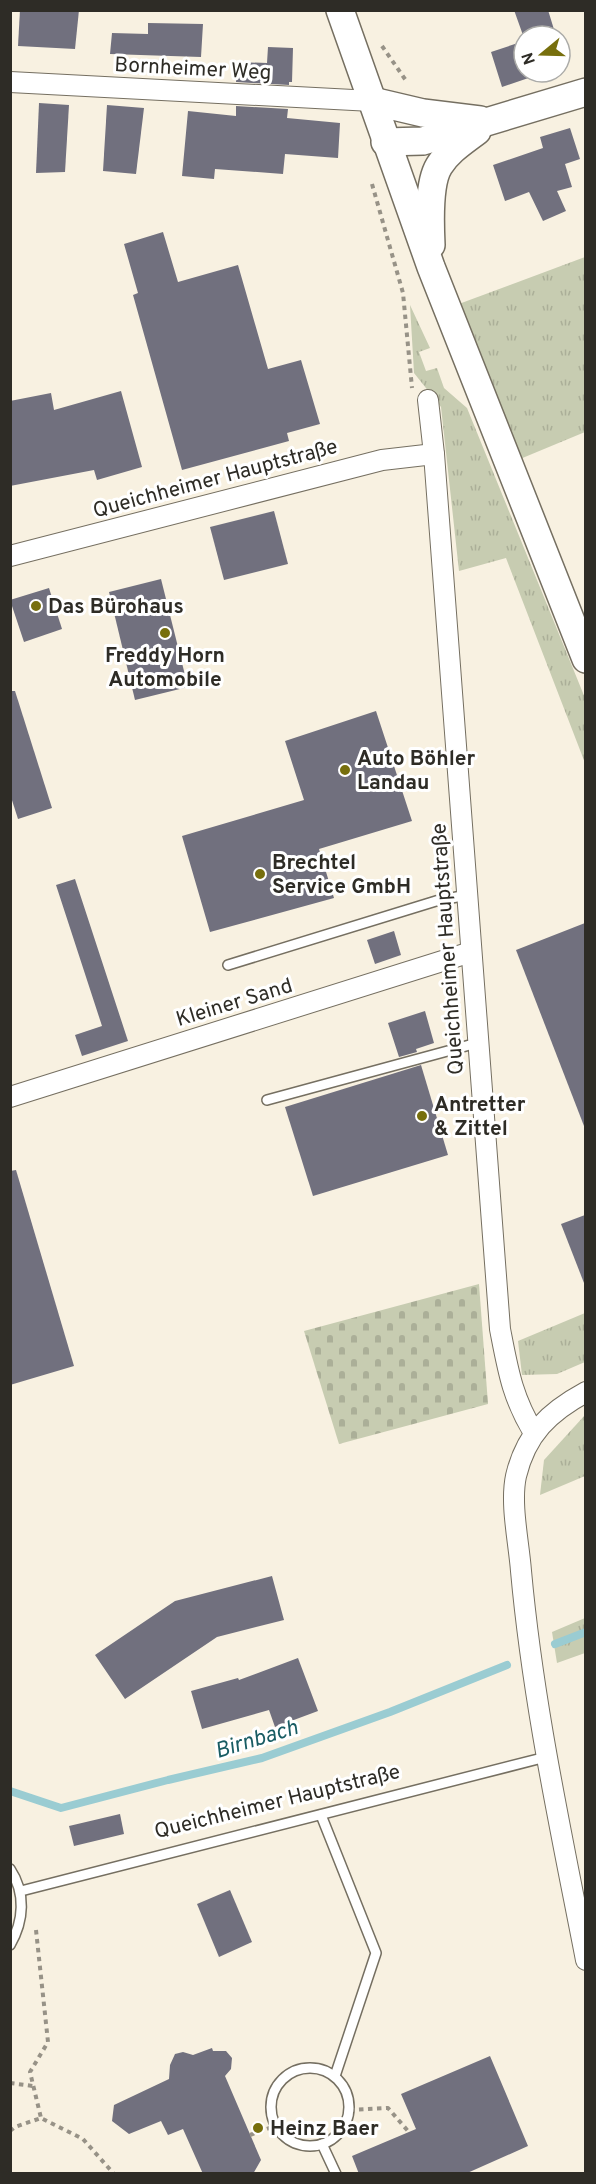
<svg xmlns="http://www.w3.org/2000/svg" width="596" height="2184" font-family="Overpass,sans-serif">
<defs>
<pattern id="grass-tufts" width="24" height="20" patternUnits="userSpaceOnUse" patternTransform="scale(1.5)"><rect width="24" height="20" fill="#c7ccb1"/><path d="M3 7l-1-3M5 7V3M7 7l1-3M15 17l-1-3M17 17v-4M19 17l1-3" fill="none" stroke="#abaf98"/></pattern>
<pattern id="cemetery-stones" width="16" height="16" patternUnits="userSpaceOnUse" patternTransform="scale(1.5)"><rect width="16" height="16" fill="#c7ccb1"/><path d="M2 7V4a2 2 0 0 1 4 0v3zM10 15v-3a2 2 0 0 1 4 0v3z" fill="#abaf98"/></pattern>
</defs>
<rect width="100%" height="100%" fill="#f8f1e1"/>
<!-- grass -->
<g fill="url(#grass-tufts)">
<path d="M 585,257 L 585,432 L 508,464 L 448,308 Z"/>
<path d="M 410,305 L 430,348 L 419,352 L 426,371 L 437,368 L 444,388 L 467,408 L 585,698 L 585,763 L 506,558 L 459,571 L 441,407 L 414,373 Z"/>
<path d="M 585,1313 L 585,1362 L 557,1374 L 522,1375 L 518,1341 Z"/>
<path d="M 585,1415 L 585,1476 L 540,1495 L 544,1460 Z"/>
<path d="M 585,1618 L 585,1653 L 557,1663 L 552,1632 Z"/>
</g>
<!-- cemetery -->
<path fill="url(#cemetery-stones)" d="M 479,1284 L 488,1404 L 339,1444 L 304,1331 Z"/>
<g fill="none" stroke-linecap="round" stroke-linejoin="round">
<!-- stream -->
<g stroke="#9accd2" stroke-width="8">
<path d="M 555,1644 L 586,1632"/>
<path d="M 10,1791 L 61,1808 L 168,1780 L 262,1758 L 390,1712 L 507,1665"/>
</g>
</g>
<!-- building -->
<g fill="#71707e">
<path d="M 20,10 L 79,10 L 75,49 L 18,46 Z"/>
<path d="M 514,10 L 548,10 L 556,36 L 524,36 L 524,38 Z"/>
<path d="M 148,23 L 203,24 L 201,57 L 110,54 L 112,33 L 148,34 Z"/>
<path d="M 524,41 L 524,72 L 546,72 L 502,87 L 491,52 Z"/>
<path d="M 268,47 L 293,48 L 292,82 L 289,82 L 289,85 L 236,82 L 237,62 L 267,63 Z"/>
<path d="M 39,103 L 69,105 L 65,172 L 36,173 Z"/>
<path d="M 107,105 L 144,108 L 136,174 L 103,171 Z"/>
<path d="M 236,106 L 288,109 L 287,118 L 340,123 L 338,158 L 285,154 L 283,174 L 215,169 L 214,179 L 182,176 L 188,111 L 236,116 Z"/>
<path d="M 570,128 L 580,159 L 565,164 L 572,187 L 557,191 L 566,211 L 543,221 L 529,192 L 505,201 L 493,165 L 543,148 L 540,137 Z"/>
<path d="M 163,232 L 178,282 L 238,265 L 268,369 L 301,360 L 320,424 L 287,433 L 289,441 L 182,470 L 133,295 L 138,293 L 124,244 Z"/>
<path d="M 121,391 L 142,467 L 97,480 L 94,470 L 10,486 L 10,401 L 51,393 L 54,410 Z"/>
<path d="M 274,511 L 288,564 L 224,580 L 210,527 Z"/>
<path d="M 161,579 L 188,687 L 135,700 L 109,592 Z"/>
<path d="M 49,588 L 62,629 L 24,642 L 10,600 Z"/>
<path d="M 10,691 L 15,691 L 52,808 L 18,819 L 10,794 Z"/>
<path d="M 376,711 L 412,821 L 319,849 L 334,898 L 210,932 L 182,836 L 304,800 L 285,741 Z"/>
<path d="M 75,879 L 128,1041 L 82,1056 L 75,1035 L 102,1026 L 56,885 Z"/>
<path d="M 585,923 L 585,1126 L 584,1126 L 516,950 Z"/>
<path d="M 394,931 L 401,955 L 375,964 L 367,940 Z"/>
<path d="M 425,1011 L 434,1043 L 416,1049 L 417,1052 L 399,1057 L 388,1023 Z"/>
<path d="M 421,1065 L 448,1155 L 313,1196 L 285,1107 Z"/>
<path d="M 16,1170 L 74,1366 L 10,1385 L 10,1171 Z"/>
<path d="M 585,1215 L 585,1283 L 584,1283 L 561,1224 Z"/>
<path d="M 272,1576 L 284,1620 L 217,1637 L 125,1699 L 95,1655 L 175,1601 Z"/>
<path d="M 298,1658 L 318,1711 L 275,1727 L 269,1710 L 202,1729 L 191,1691 L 238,1678 L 239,1680 Z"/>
<path d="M 120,1814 L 124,1834 L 74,1846 L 69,1826 Z"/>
<path d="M 230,1890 L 252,1942 L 219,1957 L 197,1904 Z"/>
<path d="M 212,2048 L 213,2051 L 226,2051 L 232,2058 L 231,2069 L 225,2076 L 261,2160 L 253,2174 L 203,2174 L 183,2129 L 168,2135 L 161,2121 L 129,2134 L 112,2121 L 114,2105 L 169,2079 L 170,2065 L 175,2054 L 183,2052 L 193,2055 Z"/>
<path d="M 490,2056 L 528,2146 L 465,2174 L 359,2174 L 352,2156 L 416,2129 L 401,2094 Z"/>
</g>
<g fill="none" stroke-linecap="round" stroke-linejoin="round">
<!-- lane casing -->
<g stroke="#756f61" stroke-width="12">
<g id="lane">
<path d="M 228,965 L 436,901 L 467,895"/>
<path d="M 267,1100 L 477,1043"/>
<path d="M 321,1815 L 376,1953 L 335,2076"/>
<path d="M 10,1869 C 26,1893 24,1921 10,1945"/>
<path d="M 21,1891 L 546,1757"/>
<circle cx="310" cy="2107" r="39"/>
<path d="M 322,2144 L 336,2174"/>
</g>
</g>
<!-- street casing -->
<g stroke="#756f61" stroke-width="22">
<g id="street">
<path d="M 10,82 L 372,101"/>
<path d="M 428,400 L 434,454 L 500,1329 C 508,1370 512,1397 534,1433"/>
<path d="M 10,556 L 382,460 L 434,454"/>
<path d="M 10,1097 L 471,952"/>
<path d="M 586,1392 C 549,1412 526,1434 516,1476 C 510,1504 519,1543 521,1571 C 533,1703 561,1831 586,1960"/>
</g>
</g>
<!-- secondary casing -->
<g stroke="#756f61" stroke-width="30">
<g id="secondary">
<path d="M 340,10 L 431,267 L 586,659"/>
<path d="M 372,101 L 423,113 L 480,120"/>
<path d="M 385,142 L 423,141 L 586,92"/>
<path d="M 431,245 C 430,224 428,184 439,166 C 448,151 464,141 477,131"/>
</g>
</g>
<!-- path -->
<g stroke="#979287" stroke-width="4" stroke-dasharray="4.5 4.5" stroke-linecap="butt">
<path d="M 382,46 L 407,82"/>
<path d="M 372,184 L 403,293 L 412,388"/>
<path d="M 36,1930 L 48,2042 L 30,2072 L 41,2118"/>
<path d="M 10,2083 L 33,2086"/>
<path d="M 350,2110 L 388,2108 L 408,2131"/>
<path d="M 10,2131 L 15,2127 L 41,2118 L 83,2139 L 114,2174"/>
<path d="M 250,2135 L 275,2126"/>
</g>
<!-- lane -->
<use href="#lane" stroke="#fff" stroke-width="9"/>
<!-- street -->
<use href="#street" stroke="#fff" stroke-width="20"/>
<!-- secondary -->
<use href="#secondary" stroke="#fff" stroke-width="27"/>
</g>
<!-- markers -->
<g fill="#776f0d" stroke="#fff" stroke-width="2">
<circle cx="36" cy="606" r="6"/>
<circle cx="165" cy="633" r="6"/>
<circle cx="345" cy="770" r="6"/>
<circle cx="260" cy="874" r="6"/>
<circle cx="422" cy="1116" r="6"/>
<circle cx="258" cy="2128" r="6"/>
</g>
<g text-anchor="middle" stroke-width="6" stroke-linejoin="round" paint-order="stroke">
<!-- street labels -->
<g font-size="21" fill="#2e2c26" stroke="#fff">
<text transform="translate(193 68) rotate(3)" y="7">Bornheimer Weg</text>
<text transform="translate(215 478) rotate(-15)" y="7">Queichheimer Hauptstraße</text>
<text transform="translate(447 949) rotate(-94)" y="7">Queichheimer Hauptstraße</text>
<text transform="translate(234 1002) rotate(-17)" y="7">Kleiner Sand</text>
<text transform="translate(277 1801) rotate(-14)" y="7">Queichheimer Hauptstraße</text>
</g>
<!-- poi labels -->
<g font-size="21" font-weight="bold" fill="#2e2c26" stroke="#fff" text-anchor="start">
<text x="48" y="613">Das Bürohaus</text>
<text x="165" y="662" text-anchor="middle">Freddy Horn<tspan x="165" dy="24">Automobile</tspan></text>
<text x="357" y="765">Auto Böhler<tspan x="357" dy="24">Landau</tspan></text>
<text x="272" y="869">Brechtel<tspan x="272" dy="24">Service GmbH</tspan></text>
<text x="434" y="1111">Antretter<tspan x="434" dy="24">&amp; Zittel</tspan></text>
<text x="270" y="2135">Heinz Baer</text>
</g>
<!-- water labels -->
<g font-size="22" font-style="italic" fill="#185c63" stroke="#fff">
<text transform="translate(256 1738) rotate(-17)" y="8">Birnbach</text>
</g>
</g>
<!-- border -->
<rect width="596" height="2184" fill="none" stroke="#2e2c26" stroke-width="24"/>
<!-- north arrow -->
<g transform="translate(542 54) rotate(251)"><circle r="28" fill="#ffffff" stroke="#ababa8" stroke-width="1.5"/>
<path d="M0-4.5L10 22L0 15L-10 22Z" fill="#776f0d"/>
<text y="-9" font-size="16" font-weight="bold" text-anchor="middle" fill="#2e2c26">N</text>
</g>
</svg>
